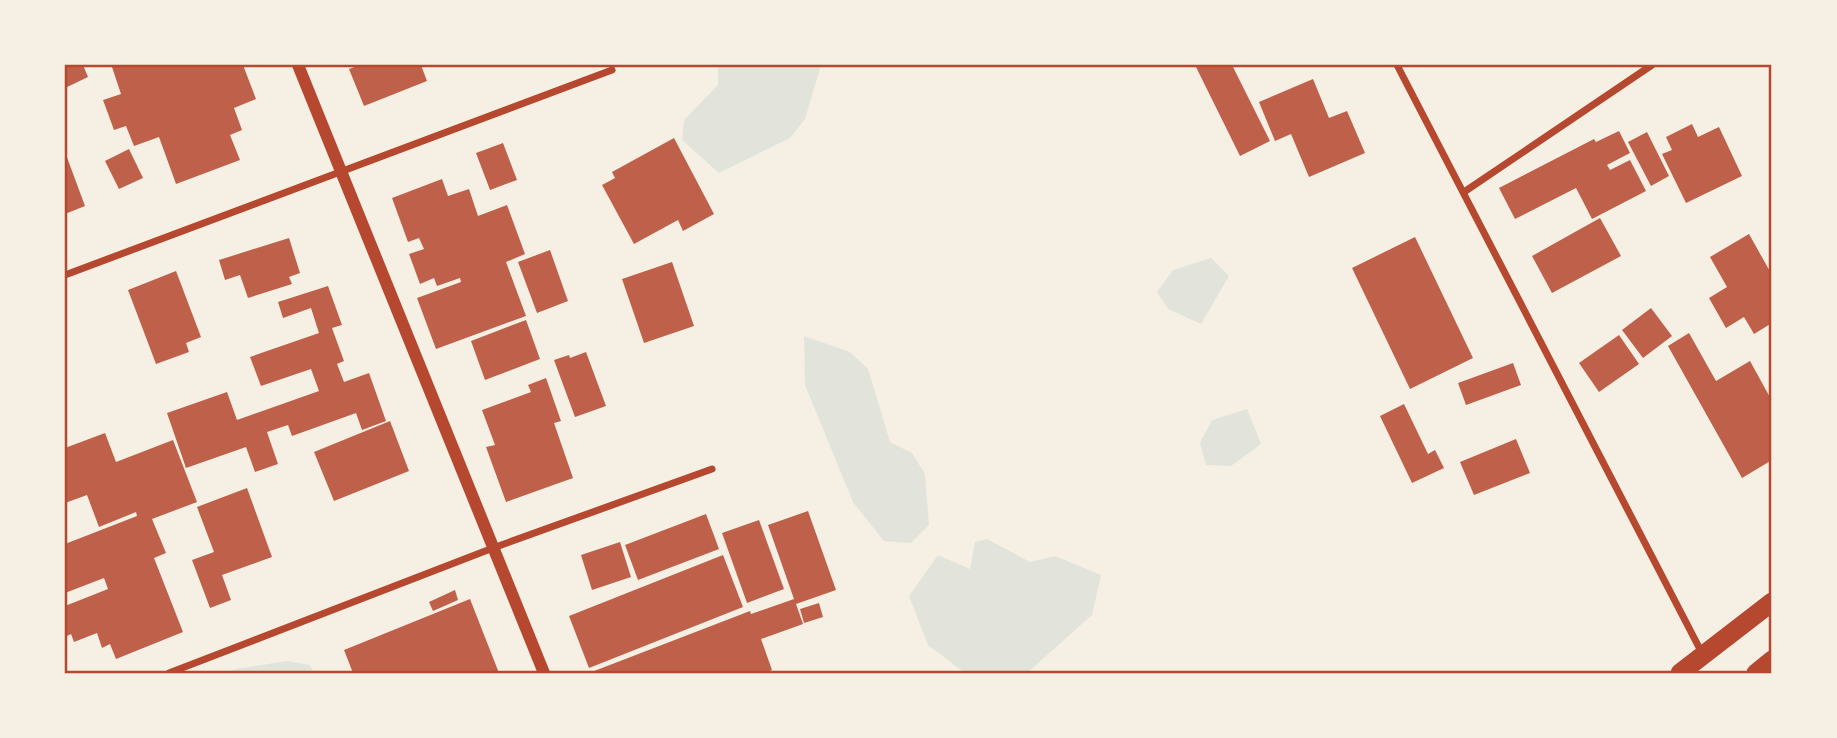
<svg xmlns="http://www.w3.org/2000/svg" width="1837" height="738" font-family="'Titillium Web',sans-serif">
<rect width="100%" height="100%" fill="#f6efe4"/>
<!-- green -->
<g fill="#e2e4dc">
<path d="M 718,65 L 821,65 L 805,119 L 790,138 L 719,173 L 682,140 L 684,120 L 718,85 Z"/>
<path d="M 1211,258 L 1229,276 L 1201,324 L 1168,309 L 1157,292 L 1173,270 Z"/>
<path d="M 804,336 L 850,352 L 868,369 L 890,442 L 912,453 L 925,474 L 929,525 L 911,543 L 884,541 L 853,502 L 805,385 Z"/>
<path d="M 1247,409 L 1261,444 L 1231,466 L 1206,465 L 1200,443 L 1212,420 Z"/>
<path d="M 987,539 L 1030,562 L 1055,556 L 1101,575 L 1092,615 L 1027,673 L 965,673 L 928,645 L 909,596 L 938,555 L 970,569 L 975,542 Z"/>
<path d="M 287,661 L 310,665 L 314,673 L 227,673 L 236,669 Z"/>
</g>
<!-- building -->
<g fill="#bf614a">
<path d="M 65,65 L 83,65 L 88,77 L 65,88 Z"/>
<path d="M 119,65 L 243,65 L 256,99 L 234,108 L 242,130 L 230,135 L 240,160 L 176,184 L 159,137 L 134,146 L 126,126 L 114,130 L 103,100 L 121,94 L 112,67 Z"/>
<path d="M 360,65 L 421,65 L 427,81 L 364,106 L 349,69 Z"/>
<path d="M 1195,65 L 1232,65 L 1270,141 L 1240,156 Z"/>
<path d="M 1313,79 L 1329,118 L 1347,111 L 1365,153 L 1309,177 L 1291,134 L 1275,141 L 1259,102 Z"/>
<path d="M 1692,124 L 1698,137 L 1719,127 L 1742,176 L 1686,203 L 1662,154 L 1672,150 L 1666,137 Z"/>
<path d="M 1619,131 L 1630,153 L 1607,165 L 1610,170 L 1630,160 L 1646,191 L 1592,219 L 1576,188 L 1515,219 L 1499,188 L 1594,139 L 1596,142 Z"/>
<path d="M 1647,132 L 1669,176 L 1651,186 L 1628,142 Z"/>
<path d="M 674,138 L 714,214 L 683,231 L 678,220 L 634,244 L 602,185 L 615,178 L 612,172 Z"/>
<path d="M 503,143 L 517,180 L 490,190 L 476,153 Z"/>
<path d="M 129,149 L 143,178 L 119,189 L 105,161 Z"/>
<path d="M 65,152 L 85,206 L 65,214 Z"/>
<path d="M 442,179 L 448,196 L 469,189 L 478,216 L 507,205 L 525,254 L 506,262 L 526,316 L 436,349 L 417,298 L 461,282 L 460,278 L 437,286 L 434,278 L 420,284 L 409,254 L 424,249 L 419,238 L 408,242 L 392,198 Z"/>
<path d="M 1600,218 L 1621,256 L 1552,293 L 1532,256 Z"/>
<path d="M 1749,234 L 1772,275 L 1772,323 L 1754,334 L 1744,317 L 1726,328 L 1709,298 L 1727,287 L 1710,257 Z"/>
<path d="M 1415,237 L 1473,358 L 1410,389 L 1352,268 Z"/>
<path d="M 289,238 L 300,273 L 289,277 L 292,284 L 248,298 L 240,275 L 225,280 L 219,260 Z"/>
<path d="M 550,250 L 568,301 L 537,313 L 518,262 Z"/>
<path d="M 672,262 L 694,326 L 644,343 L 622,279 Z"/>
<path d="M 176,271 L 201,337 L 186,343 L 189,352 L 156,364 L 128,290 Z"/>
<path d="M 328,286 L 342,325 L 332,328 L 344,361 L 337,364 L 344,382 L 369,373 L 386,421 L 362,430 L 356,413 L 292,436 L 288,425 L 267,432 L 278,464 L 255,472 L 246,447 L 186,468 L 167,413 L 227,392 L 237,420 L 319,391 L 311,369 L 261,386 L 250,357 L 319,333 L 311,308 L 283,318 L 278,302 Z"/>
<path d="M 1651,308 L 1672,336 L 1643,358 L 1622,330 Z"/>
<path d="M 526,320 L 540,359 L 485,380 L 471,341 Z"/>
<path d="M 1689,333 L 1716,381 L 1750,361 L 1772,401 L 1772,460 L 1742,478 L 1668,346 Z"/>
<path d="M 1619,335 L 1639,364 L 1599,392 L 1579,363 Z"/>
<path d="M 586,352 L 606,406 L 575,417 L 554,360 L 569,355 L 570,358 Z"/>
<path d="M 1513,363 L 1521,385 L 1466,405 L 1458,383 Z"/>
<path d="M 546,378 L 561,421 L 554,423 L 573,478 L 506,502 L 486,447 L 495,445 L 482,410 L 531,392 L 528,385 Z"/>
<path d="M 1404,404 L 1428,454 L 1435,450 L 1444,468 L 1412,483 L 1380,416 Z"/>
<path d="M 390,421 L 409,471 L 334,501 L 314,452 Z"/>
<path d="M 105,433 L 116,462 L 173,440 L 197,502 L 152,519 L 166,553 L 154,558 L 183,632 L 116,659 L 110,644 L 102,648 L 97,633 L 74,642 L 71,634 L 65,637 L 65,606 L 108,589 L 104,578 L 65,593 L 65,544 L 137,516 L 136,512 L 99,527 L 87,495 L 65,503 L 65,448 Z"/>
<path d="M 1516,439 L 1530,473 L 1474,495 L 1460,462 Z"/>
<path d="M 247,488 L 272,557 L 222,575 L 231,600 L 210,608 L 192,560 L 214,552 L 197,507 Z"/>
<path d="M 808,511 L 836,590 L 796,604 L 803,624 L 761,639 L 772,670 L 765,673 L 589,673 L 750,611 L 751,614 L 794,599 L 768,525 Z"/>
<path d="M 706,514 L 719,549 L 638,580 L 625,545 Z"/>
<path d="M 759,520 L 784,589 L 747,603 L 722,533 Z"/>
<path d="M 620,542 L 631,577 L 592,590 L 581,555 Z"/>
<path d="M 723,555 L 743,607 L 589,668 L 569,616 Z"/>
<path d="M 455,590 L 458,600 L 433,611 L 429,602 Z"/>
<path d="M 470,599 L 499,673 L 353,673 L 344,650 Z"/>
<path d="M 819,603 L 823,617 L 804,623 L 800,609 Z"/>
</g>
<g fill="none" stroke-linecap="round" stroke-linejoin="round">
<!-- minor -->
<g stroke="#b5482f" stroke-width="7">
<path d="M 1397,65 L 1703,655"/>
<path d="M 1464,192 L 1652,65"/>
<path d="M 65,275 L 612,70"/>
<path d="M 169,673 L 493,548 L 712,469"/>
</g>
<!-- tertiary -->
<path stroke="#b5482f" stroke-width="12" d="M 298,65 L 544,673"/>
<!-- trunk -->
<g stroke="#b5482f" stroke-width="19">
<path d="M 1680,673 L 1772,602"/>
<path d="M 1756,673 L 1772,660"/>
</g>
</g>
<!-- border -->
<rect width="1837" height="738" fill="none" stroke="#f6efe4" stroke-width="133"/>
<rect x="66" y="66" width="1704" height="606" fill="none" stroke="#b5482f" stroke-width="2.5"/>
</svg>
